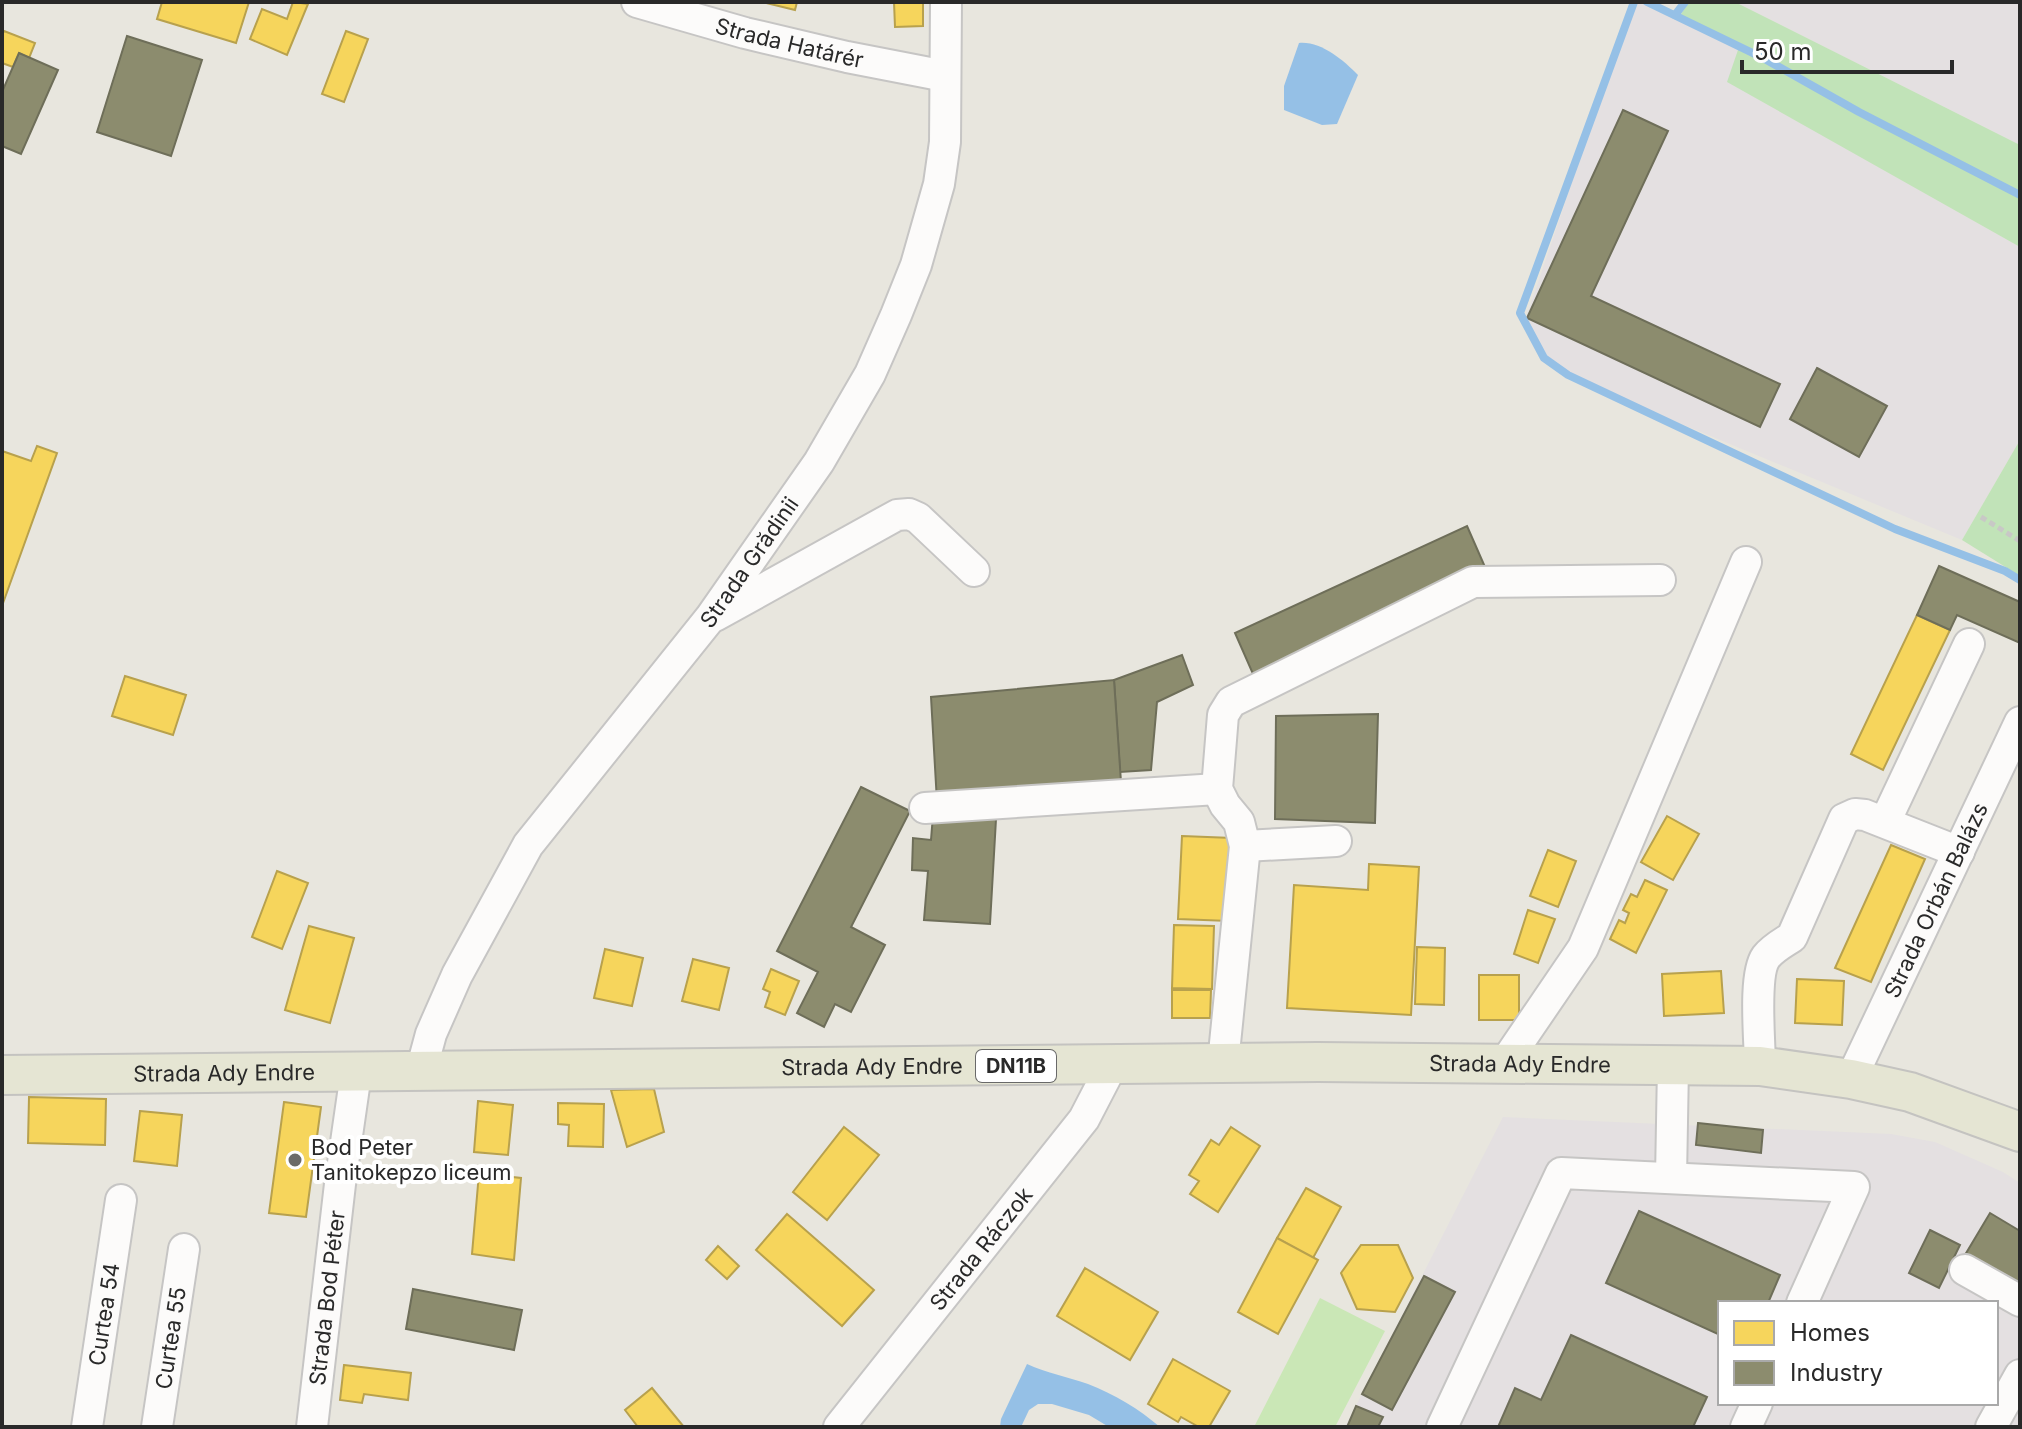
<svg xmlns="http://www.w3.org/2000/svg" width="2022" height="1429" font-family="Inter,sans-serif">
<rect width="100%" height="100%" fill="#e8e6de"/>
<!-- industrial -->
<g fill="#e4e0e1" fill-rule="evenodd">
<path d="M 1633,2 L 1642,2 L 1740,47 L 1728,82 L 2020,247 L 2020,440 L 1962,540 L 1556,372 L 1526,318 Z"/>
<path d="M 1735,2 L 2020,2 L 2020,145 Z"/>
<path d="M 1503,1117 L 1891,1134 L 1935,1142 L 2003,1172 L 2020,1183 L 2020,1427 L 1345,1427 ZM 1720,1303 L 1996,1303 L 1996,1403 L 1720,1403 Z"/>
</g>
<!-- green -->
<g fill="#c1e3b8">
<path d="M 1689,2 L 1735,2 L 2020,145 L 2020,247 L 1727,82 L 1739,47 L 1677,20 Z"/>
<path d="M 2020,440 L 2020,576 L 1962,540 Z"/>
</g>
<!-- pitch -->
<path fill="#cae7b6" d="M 1320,1298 L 1385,1331 L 1335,1427 L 1254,1427 Z"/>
<!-- water -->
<g fill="#95c0e6">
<path d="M 1299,43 C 1321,41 1343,60 1358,75 L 1337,124 L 1322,125 L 1284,110 L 1284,86 Z"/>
<path d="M 1027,1364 C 1047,1373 1068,1377 1088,1384 C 1114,1394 1139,1409 1160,1427 L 1109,1427 L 1089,1415 L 1052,1404 L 1038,1404 L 1029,1410 L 1021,1427 L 1000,1427 L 1001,1419 Z"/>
</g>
<!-- homes -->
<g fill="#f6d55c" stroke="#b8a14d" stroke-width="2">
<path d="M 162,2 L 249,2 L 236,43 L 157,19 Z"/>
<path d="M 293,2 L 308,4 L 287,55 L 250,39 L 262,9 L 287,19 Z"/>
<path d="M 762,2 L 797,2 L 795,10 Z"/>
<path d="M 894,2 L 923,2 L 923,26 L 895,27 Z"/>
<path d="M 4,31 L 35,43 L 29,58 L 19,53 L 13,67 L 2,63 L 2,35 Z"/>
<path d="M 346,31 L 368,39 L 344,102 L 322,94 Z"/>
<path d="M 37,446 L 57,453 L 2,606 L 2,451 L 31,461 Z"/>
<path d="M 1917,615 L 1950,630 L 1883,770 L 1851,754 Z"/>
<path d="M 125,676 L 186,695 L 173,735 L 112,716 Z"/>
<path d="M 1667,816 L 1699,834 L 1673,880 L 1641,862 Z"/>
<path d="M 1182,836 L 1232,838 L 1229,921 L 1178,919 Z"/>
<path d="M 1891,845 L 1925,859 L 1871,982 L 1835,968 Z"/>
<path d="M 1548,850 L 1576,861 L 1558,907 L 1530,896 Z"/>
<path d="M 1369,864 L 1419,867 L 1411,1015 L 1287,1008 L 1294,885 L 1368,890 Z"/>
<path d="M 277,871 L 308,883 L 282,949 L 252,937 Z"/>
<path d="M 1645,880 L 1667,890 L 1636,953 L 1610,939 L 1619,920 L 1625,923 L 1629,913 L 1623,910 L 1631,894 L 1637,897 Z"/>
<path d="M 1528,910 L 1555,919 L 1538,963 L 1514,954 Z"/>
<path d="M 1174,925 L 1214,926 L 1212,989 L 1172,988 Z"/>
<path d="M 309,926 L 354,938 L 330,1023 L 285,1010 Z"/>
<path d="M 1417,947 L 1445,948 L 1444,1005 L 1415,1004 Z"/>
<path d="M 605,949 L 643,958 L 632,1006 L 594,998 Z"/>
<path d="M 693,959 L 729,968 L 719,1010 L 682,1001 Z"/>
<path d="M 771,969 L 799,981 L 785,1015 L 765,1007 L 770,992 L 763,989 Z"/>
<path d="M 1721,971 L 1724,1013 L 1664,1016 L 1662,974 Z"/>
<rect x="1479" y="975" width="40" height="45"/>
<path d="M 1797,979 L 1844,981 L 1842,1025 L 1795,1023 Z"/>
<path d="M 1172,990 L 1211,990 L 1210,1018 L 1172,1018 Z"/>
<path d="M 654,1089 L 664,1132 L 627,1147 L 611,1090 Z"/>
<path d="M 29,1097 L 106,1099 L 105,1145 L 28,1143 Z"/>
<path d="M 478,1101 L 513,1105 L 508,1155 L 474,1152 Z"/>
<path d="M 284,1102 L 321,1107 L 306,1217 L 269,1213 Z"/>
<path d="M 558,1103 L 604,1104 L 603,1147 L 568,1146 L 569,1125 L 558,1124 Z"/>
<path d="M 140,1111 L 182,1115 L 177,1166 L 134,1161 Z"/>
<path d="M 844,1127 L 879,1155 L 827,1220 L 793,1192 Z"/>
<path d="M 1231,1127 L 1260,1146 L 1218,1212 L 1190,1194 L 1199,1181 L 1189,1175 L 1211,1140 L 1219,1145 Z"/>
<path d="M 479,1173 L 521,1178 L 514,1260 L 472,1254 Z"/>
<path d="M 1306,1188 L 1341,1207 L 1313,1258 L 1277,1238 Z"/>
<path d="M 787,1214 L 874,1290 L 842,1326 L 756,1250 Z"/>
<path d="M 1277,1238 L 1318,1260 L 1278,1334 L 1238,1312 Z"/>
<path d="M 1361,1245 L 1398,1245 L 1413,1278 L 1395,1312 L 1357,1309 L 1341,1273 Z"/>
<path d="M 718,1246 L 739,1266 L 727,1279 L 706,1260 Z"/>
<path d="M 1085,1268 L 1158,1312 L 1130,1360 L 1057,1316 Z"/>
<path d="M 1173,1359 L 1230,1391 L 1209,1427 L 1199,1427 L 1181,1417 L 1178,1422 L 1148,1404 Z"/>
<path d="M 344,1365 L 411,1373 L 408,1400 L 364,1394 L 362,1403 L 340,1400 Z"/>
<path d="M 652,1388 L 684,1427 L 638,1427 L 625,1410 Z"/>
</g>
<!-- industry -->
<g fill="#8c8c6e" stroke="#6e6e59" stroke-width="2">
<path d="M 127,36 L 202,60 L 171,156 L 97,132 Z"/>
<path d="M 19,53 L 58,70 L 21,154 L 2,146 L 2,92 Z"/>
<path d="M 1623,110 L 1668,131 L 1591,296 L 1780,384 L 1760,427 L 1527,318 Z"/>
<path d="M 1817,368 L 1887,406 L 1859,457 L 1790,419 Z"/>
<path d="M 1467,526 L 1485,567 L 1253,674 L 1235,633 Z"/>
<path d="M 1939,566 L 2020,602 L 2020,643 L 1957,615 L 1950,630 L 1917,615 Z"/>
<path d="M 1182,655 L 1193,685 L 1157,702 L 1151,770 L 1120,772 L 1114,680 Z"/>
<path d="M 1114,680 L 1121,782 L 937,802 L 931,697 Z"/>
<path d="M 1378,714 L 1375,823 L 1275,819 L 1276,716 Z"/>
<path d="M 861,787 L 910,811 L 851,927 L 885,945 L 851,1012 L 835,1004 L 824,1027 L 797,1013 L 818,972 L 777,951 Z"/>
<path d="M 933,815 L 996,819 L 990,924 L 924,920 L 928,871 L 912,870 L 913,838 L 931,840 Z"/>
<path d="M 1698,1123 L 1763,1130 L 1761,1153 L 1696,1145 Z"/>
<path d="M 1639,1211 L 1780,1275 L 1768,1303 L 1720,1303 L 1720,1335 L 1606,1283 Z"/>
<path d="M 1990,1213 L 2020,1231 L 2020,1287 L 1965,1255 Z"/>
<path d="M 1930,1230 L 1960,1245 L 1939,1288 L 1909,1273 Z"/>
<path d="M 1424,1276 L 1455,1292 L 1392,1410 L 1362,1394 Z"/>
<path d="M 413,1289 L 522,1310 L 514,1350 L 406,1329 Z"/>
<path d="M 1571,1335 L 1707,1397 L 1693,1427 L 1498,1427 L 1515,1388 L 1541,1400 Z"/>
<path d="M 1356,1406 L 1383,1417 L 1378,1427 L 1347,1427 Z"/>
</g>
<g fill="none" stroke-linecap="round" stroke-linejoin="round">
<!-- stream -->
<g stroke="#95c0e6" stroke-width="8">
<path d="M 1634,2 L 1520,313 L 1544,358 L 1568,375 L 1895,529 L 2005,571 L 2020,580"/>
<path d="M 1647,2 L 1763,58 L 1859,112 L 2020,195"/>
<path d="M 1675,15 L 1685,2"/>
</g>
<!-- minor casing -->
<g stroke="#c6c5c4" stroke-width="34">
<g id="minor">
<path id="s1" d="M 637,2 L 745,33 L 847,57 L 945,76"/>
<path d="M 715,616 L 897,515 L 909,514 L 918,518 L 974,571"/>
<path d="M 925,808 L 1217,789"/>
<path d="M 1885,822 L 1969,644"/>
<path d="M 1245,846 L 1336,841"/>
<path d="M 1223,1063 L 1245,846 L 1239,822 L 1225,805 L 1217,789 L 1223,715 L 1231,702 L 1473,582 L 1660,580"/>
<path d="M 1504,1064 L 1583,948 L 1746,562"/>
<path d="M 1760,1066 C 1760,1042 1753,975 1766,957 C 1773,948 1783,943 1792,937 L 1844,819 L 1855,814 L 1865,815 L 1959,852"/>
<path id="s2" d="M 421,1071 L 431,1034 L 457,975 L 528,845 L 710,618 L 819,462 L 870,374 L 896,315 L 916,265 L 939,184 L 945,142 L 946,2"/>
<path id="s3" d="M 1851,1079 L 2020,722"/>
<path d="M 1671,1178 L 1673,1066"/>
<path d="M 1965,1270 L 2020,1301"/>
<path id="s4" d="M 87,1427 L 121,1200"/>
<path id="s5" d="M 157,1427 L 184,1249"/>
<path id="s6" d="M 312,1427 L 340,1184 L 356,1073"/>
<path id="s7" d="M 839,1427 L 1084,1119 L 1112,1065"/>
<path d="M 1442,1427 L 1561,1173 L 1854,1187 L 1802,1303"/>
<path d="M 1746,1427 L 1757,1403"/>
<path d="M 1991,1427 L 2020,1375"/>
</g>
</g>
<!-- major casing -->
<g stroke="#c4c3c0" stroke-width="42">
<g id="major">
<path id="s8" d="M 2,1075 L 1318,1062 L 1760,1066 L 1851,1079 L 1910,1092 L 2020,1132"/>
</g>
</g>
<!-- path -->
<path stroke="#c8c8c6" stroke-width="5" stroke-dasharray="6 4" stroke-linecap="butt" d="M 1981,517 L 2020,541"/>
<!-- minor -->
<use href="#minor" stroke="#fcfbfa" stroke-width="30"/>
<!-- major -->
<use href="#major" stroke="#e5e5d3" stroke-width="38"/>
</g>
<!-- markers -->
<circle fill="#6c6b68" stroke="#fff" stroke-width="3" cx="295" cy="1160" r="8"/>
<g text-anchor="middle" stroke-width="8" stroke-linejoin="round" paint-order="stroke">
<!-- shield labels -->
<rect fill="#fff" stroke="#696969" stroke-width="2" x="976" y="1050" width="80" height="32" rx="6"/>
<g font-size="20" font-weight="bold" fill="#292929">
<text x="1016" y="1073">DN11B</text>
</g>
<!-- street labels -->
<g font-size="22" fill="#292929" stroke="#fff">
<text dy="8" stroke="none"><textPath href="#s1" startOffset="158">Strada Határér</textPath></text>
<text dy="8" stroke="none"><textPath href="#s2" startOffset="610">Strada Grădinii</textPath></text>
<text dy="8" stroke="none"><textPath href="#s3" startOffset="198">Strada Orbán Balázs</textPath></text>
<text dy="8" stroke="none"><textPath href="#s8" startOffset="1518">Strada Ady Endre</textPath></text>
<text dy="8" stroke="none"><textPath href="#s8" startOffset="870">Strada Ady Endre</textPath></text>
<text dy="8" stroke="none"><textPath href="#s8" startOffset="222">Strada Ady Endre</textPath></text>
<text dy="8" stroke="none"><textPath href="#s7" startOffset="228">Strada Ráczok</textPath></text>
<text dy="8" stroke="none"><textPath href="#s6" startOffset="130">Strada Bod Péter</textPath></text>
<text dy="8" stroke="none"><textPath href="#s4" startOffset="114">Curtea 54</textPath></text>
<text dy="8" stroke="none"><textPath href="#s5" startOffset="90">Curtea 55</textPath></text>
</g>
<!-- poi labels -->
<g font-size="22" fill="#292929" stroke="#fff" text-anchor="start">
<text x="311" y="1155">Bod Peter<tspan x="311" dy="25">Tanitokepzo liceum</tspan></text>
</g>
</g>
<!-- border -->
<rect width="2022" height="1429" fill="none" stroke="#292929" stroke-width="8"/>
<!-- legend -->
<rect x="1718" y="1301" width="280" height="104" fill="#ffffff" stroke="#a9a9a9" stroke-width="2"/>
<rect x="1734" y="1321" width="40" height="24" fill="#f6d55c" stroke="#a9a9a9" stroke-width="2"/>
<text x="1790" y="1341" font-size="24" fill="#292929">Homes</text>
<rect x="1734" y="1361" width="40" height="24" fill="#8c8c6e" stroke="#a9a9a9" stroke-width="2"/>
<text x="1790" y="1381" font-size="24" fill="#292929">Industry</text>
<!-- scale -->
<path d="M1742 60v12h210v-12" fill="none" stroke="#292929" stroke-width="4"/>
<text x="1754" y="60" font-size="24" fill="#292929" stroke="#ffffff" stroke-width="6" paint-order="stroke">50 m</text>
</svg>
